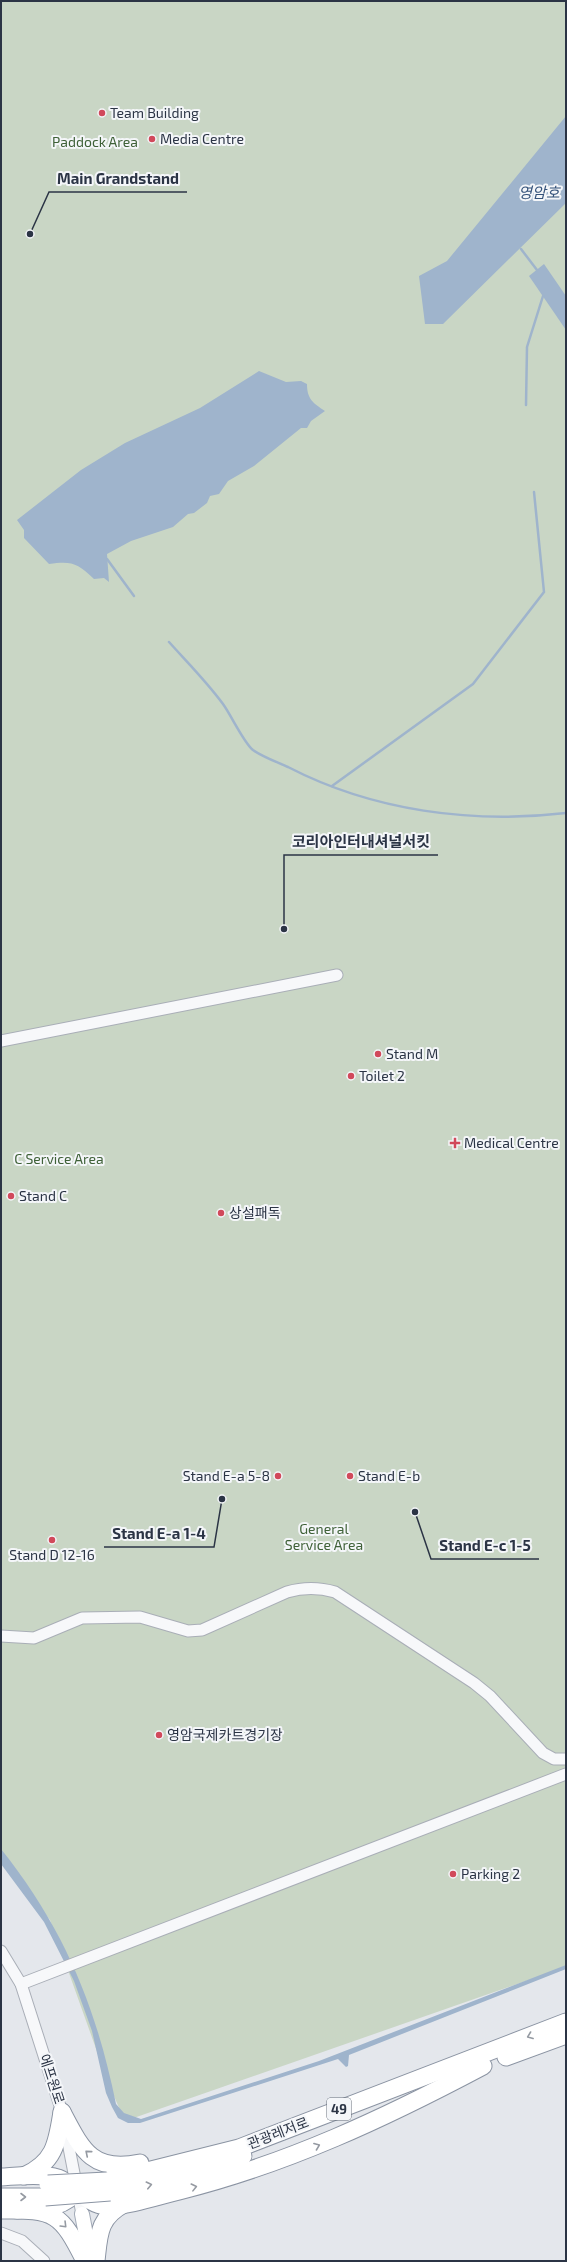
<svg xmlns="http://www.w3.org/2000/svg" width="567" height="2262" font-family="'Exo 2','Noto Sans KR',sans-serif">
<rect width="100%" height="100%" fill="#e4e7ec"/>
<!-- green -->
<path fill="#c9d6c5" d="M 1,1 L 566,1 L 566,1967 L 125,2121 L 109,2085 L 50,1920 L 1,1857 Z"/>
<!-- water -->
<g fill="#9fb4cc">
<path d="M 566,116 L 566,203 L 443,324 L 425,324 L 419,276 L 447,261 Z"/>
<path d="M 544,264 L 566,296 L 566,330 L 529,276 Z"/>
<path d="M 259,371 L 286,382 L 301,381 L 307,384 C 307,399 313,403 325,411 L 311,421 L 307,428 L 301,428 L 254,466 L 228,481 L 219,494 L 210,496 L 207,503 L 194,513 L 188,514 L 173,527 L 131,541 L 107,554 L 109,582 L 104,578 L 94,579 C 77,563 72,561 49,564 L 24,538 L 24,530 L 17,520 L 81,470 L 125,443 L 200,408 Z"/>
<path d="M 1,1849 C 64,1928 96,2006 116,2104 L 124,2113 L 141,2119 L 319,2061 L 566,1965 L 566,1969 L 349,2055 L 348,2066 L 346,2067 L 338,2059 L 140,2123 L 128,2123 L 118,2118 L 112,2107 L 106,2093 L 92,2031 L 74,1981 L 44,1922 L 1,1864 Z"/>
</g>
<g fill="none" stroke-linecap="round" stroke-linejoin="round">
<!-- stream -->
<g stroke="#9fb4cc" stroke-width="2.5">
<path d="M 521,249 L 537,270"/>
<path d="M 526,405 L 527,347 L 543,296"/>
<path d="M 107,559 L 134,596"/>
<path d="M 169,642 C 187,662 207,682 223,704 C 231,715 244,743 253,750 C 263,757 277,762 288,767 C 373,811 472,824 566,813"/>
<path d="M 332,786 L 473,684 L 544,592 L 534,492"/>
</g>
<!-- minor casing -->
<g stroke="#a9aeb7" stroke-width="13">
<g id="minor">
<path d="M 1,1041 L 337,975"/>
<path d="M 1,1636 L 34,1638 L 82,1618 L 140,1617 L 188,1631 L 202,1630 L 287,1592 C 304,1587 318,1587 335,1592 L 474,1683 L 490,1696 L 543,1753 L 554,1759 L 566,1759"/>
<path d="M 1,1951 L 21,1984 L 62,2112 L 82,2214"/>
<path d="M 21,1984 L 566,1774"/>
<path d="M 1,2233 L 22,2241 L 44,2261"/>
</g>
</g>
<!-- major casing -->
<g stroke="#a3abb8" stroke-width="16">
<path id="major" d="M 82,2214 L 91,2261"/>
</g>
<!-- highway casing -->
<g stroke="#8b94a3" stroke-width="19">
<g id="highway">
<path d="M 506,2057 L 566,2035"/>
<path d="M 62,2112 C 82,2150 92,2173 140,2163"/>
<path d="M 24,2176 C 55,2162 57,2143 62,2112"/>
<path d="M 1,2177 C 18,2176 42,2173 58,2178 C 77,2185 86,2205 107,2206 C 129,2206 158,2196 179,2191 C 287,2164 385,2118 483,2066"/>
<path d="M 107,2181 L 239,2148 L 566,2022"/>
<path d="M 110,2192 L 180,2178 L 243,2156"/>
<path d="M 1,2197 L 45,2197"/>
<path d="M 1,2210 C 55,2209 61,2213 85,2261"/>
<path d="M 17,2210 C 41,2208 63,2210 79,2189"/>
<path d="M 96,2261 C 99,2235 98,2218 124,2204"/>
</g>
</g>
<!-- minor -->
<use href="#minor" stroke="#f7f8fa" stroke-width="11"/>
<!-- major -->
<use href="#major" stroke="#fff" stroke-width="14"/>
<!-- highway -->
<use href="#highway" stroke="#fff" stroke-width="17"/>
<!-- highway-bridge casing -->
<g stroke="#8b94a3" stroke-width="19" stroke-linecap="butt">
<g id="highway-bridge">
<path d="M 48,2184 L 107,2181"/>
<path d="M 45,2197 L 110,2192"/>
</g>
</g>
<!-- highway-bridge -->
<use href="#highway-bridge" stroke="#fff" stroke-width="17"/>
</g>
<!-- one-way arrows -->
<defs><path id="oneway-chevron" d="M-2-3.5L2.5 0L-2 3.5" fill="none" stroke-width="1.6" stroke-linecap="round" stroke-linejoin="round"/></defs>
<g stroke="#959aa2">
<use href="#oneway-chevron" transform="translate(530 2036) rotate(159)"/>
<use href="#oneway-chevron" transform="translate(317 2146) rotate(-21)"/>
<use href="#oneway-chevron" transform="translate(88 2153) rotate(-140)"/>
<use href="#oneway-chevron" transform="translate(149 2185) rotate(-13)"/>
<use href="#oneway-chevron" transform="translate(194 2187) rotate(-14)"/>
<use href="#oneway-chevron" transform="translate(23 2197)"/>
<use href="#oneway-chevron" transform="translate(64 2225) rotate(45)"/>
</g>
<!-- markers -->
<g fill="#d1495b" stroke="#f4f6f9" stroke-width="1.5">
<circle cx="102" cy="113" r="4"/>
<circle cx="152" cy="139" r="4"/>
<circle cx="378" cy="1054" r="4"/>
<circle cx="351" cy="1076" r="4"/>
<path d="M453 1137h4v4h4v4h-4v4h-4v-4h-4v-4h4z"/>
<circle cx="11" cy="1196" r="4"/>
<circle cx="221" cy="1213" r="4"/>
<circle cx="278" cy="1476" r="4"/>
<circle cx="350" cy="1476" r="4"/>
<circle cx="52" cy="1540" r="4"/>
<circle cx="159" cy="1735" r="4"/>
<circle cx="453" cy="1874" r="4"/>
</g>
<g text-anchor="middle" stroke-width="4" stroke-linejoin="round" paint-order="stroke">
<!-- shield labels -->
<rect fill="#f4f6f9" stroke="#676e7b" stroke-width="1" x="327" y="2098" width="24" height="22" rx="3"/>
<g font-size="13" font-weight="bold" fill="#2b3445">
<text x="339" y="2114">49</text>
</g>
<!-- poi labels -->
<g font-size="14" fill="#2b3445" stroke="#f4f6f9" text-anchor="start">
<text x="110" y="118">Team Building</text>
<text x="160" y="144">Media Centre</text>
<text x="386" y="1059">Stand M</text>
<text x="359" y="1081">Toilet 2</text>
<text x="464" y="1148">Medical Centre</text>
<text x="19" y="1201">Stand C</text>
<text x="229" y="1218">상설패독</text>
<text x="270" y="1481" text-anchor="end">Stand E-a 5-8</text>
<text x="358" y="1481">Stand E-b</text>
<text x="52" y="1560" text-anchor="middle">Stand D 12-16</text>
<text x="167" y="1740">영암국제카트경기장</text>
<text x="461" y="1879">Parking 2</text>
</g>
<!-- park labels -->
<g font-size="14" fill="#3f6138" stroke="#f4f6f9">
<text x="95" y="147">Paddock Area</text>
<text x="59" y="1164">C Service Area</text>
<text x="324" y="1534">General<tspan x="324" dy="16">Service Area</tspan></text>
</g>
<!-- street labels -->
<g font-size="14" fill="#2b3445" stroke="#f4f6f9">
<text transform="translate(52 2079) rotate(72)" y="5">에프원로</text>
<text transform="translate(278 2133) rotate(-21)" y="5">관광레저로</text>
</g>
<!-- water labels -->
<g font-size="15" font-style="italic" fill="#34527a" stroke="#f4f6f9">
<text x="539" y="198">영암호</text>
</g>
</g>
<!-- callouts -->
<path fill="none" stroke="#2b3445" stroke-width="1.5" d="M30 234L49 192H187M284 929L284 855H438M222 1499L214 1547H104M415 1512L431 1559H539"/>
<g fill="#2b3445" stroke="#f4f6f9" stroke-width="1.5">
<circle cx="30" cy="234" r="4"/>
<circle cx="284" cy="929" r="4"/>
<circle cx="222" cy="1499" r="4"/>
<circle cx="415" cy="1512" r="4"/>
</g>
<g font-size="15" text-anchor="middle" font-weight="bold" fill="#2b3445" stroke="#f4f6f9" stroke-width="4" stroke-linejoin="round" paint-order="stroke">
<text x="118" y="184">Main Grandstand</text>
<text x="361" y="847">코리아인터내셔널서킷</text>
<text x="159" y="1539">Stand E-a 1-4</text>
<text x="485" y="1551">Stand E-c 1-5</text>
</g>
<!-- border -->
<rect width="567" height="2262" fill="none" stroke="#2b3445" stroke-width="4"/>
</svg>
